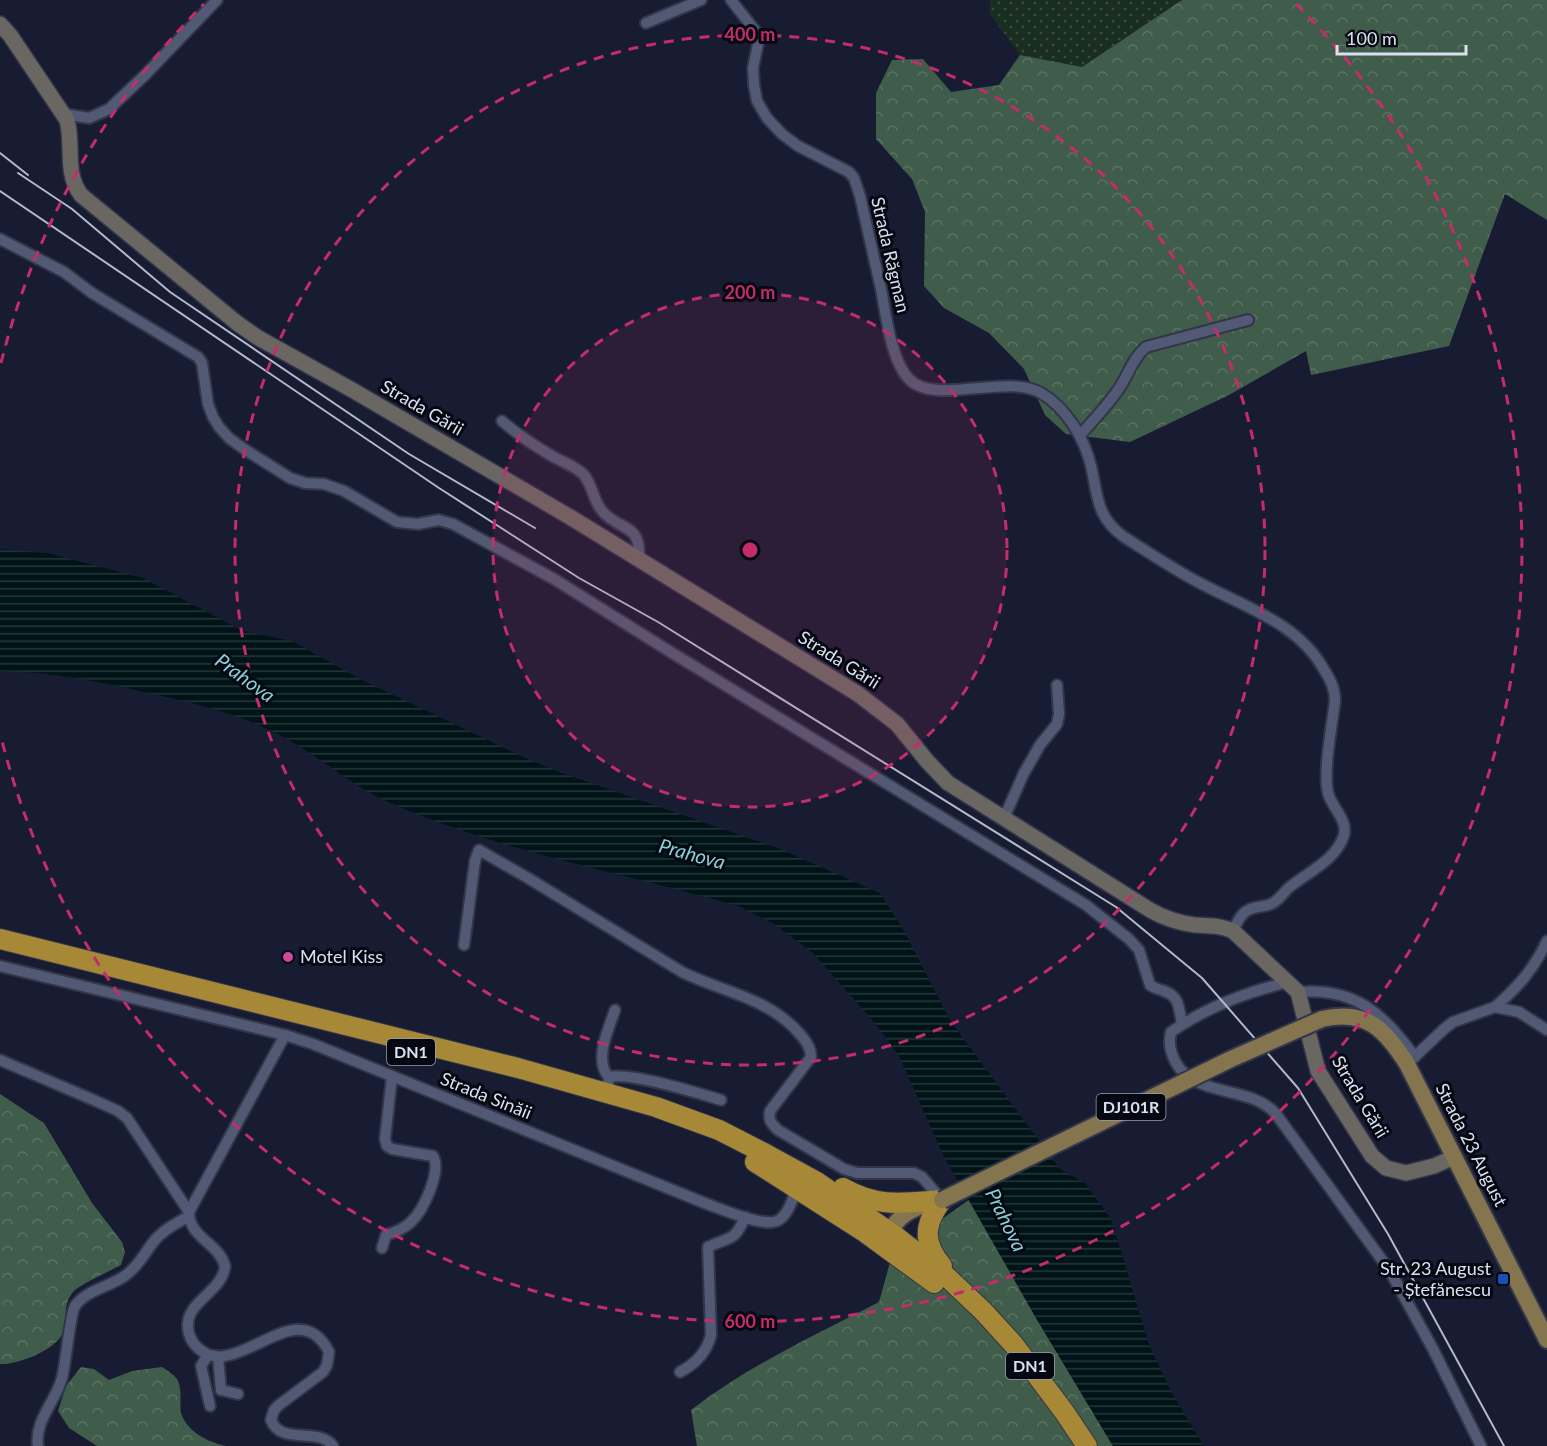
<svg xmlns="http://www.w3.org/2000/svg" width="1547" height="1446" font-family="Lato,sans-serif">
<defs>
<pattern id="grass-dots" width="8" height="8" patternUnits="userSpaceOnUse" patternTransform="scale(1.5)"><rect width="8" height="8" fill="#192e21"/><path d="M2 2h.1M6 6h.1" fill="none" stroke="#3a4c42" stroke-width="1.8" stroke-linecap="round"/></pattern>
<pattern id="forest-crowns" width="20" height="18" patternUnits="userSpaceOnUse" patternTransform="scale(1.5)"><rect width="20" height="18" fill="#405c4a"/><path d="M2 6a3 3 0 1 1 6 0M12 15a3 3 0 1 1 6 0" fill="none" stroke="#5b7364"/></pattern>
<pattern id="water-rules" width="6" height="5" patternUnits="userSpaceOnUse" patternTransform="scale(1.5)"><rect width="6" height="5" fill="#001417"/><path d="M0 2.5h6" fill="none" stroke="#253639"/></pattern>
</defs>
<rect width="100%" height="100%" fill="#171c33"/>
<!-- grass -->
<path fill="url(#grass-dots)" d="M 990,0 L 1182,0 L 1082,67 L 1020,55 L 990,14 Z"/>
<!-- forest -->
<g fill="url(#forest-crowns)">
<path d="M 1182,0 L 1547,0 L 1547,220 L 1505,194 L 1449,346 L 1311,375 L 1306,351 L 1229,395 L 1130,442 L 1066,434 L 1045,415 L 1024,369 L 989,333 L 944,308 L 924,286 L 925,212 L 912,179 L 876,139 L 876,93 L 892,60 L 923,59 L 951,92 L 999,85 L 1020,55 L 1082,67 Z"/>
<path d="M 0,1094 L 44,1123 L 92,1203 L 122,1242 L 125,1252 L 121,1265 C 110,1271 79,1285 73,1292 C 62,1305 68,1319 63,1332 C 57,1350 17,1365 0,1364 Z"/>
<path d="M 970,1199 L 1036,1318 L 1113,1446 L 697,1446 L 691,1410 C 748,1366 815,1335 879,1302 L 892,1255 Z"/>
<path d="M 81,1367 L 94,1369 L 109,1380 L 132,1371 L 162,1367 C 167,1370 174,1375 177,1379 C 183,1390 179,1402 181,1413 C 187,1432 208,1442 226,1446 L 97,1446 L 69,1428 L 58,1411 L 66,1386 Z"/>
</g>
<!-- water -->
<path fill="url(#water-rules)" d="M 0,549 L 47,553 L 143,578 L 243,631 L 292,641 L 360,679 L 521,756 L 559,772 L 778,848 L 880,893 L 903,929 L 951,1022 L 1060,1169 L 1086,1184 L 1112,1221 L 1149,1345 L 1173,1395 L 1204,1446 L 1113,1446 L 1036,1318 L 944,1157 L 899,1056 L 873,1021 L 813,953 L 774,924 L 738,906 C 620,872 497,851 386,801 C 347,783 315,753 278,734 C 238,714 195,703 152,694 C 103,682 51,672 0,671 Z"/>
<g fill="none" stroke-linecap="round" stroke-linejoin="round">
<!-- street casing -->
<g stroke="#333649" stroke-width="14">
<g id="street">
<path d="M 731,0 L 757,33 L 759,39 L 753,68 L 754,85 L 757,101 L 767,118 L 782,134 L 798,146 L 849,172 L 854,178 L 860,196 C 867,227 874,258 881,289 C 886,314 891,361 909,379 C 934,406 1007,373 1041,393 C 1066,408 1084,437 1091,466 C 1098,496 1096,517 1124,537 C 1148,552 1173,569 1198,582 C 1242,606 1297,622 1323,668 C 1330,679 1335,688 1335,701 C 1332,725 1323,771 1328,793 C 1332,808 1348,820 1344,835 C 1336,860 1310,871 1291,886 C 1284,891 1280,900 1271,904 C 1267,906 1262,906 1258,907 C 1243,909 1239,918 1233,931"/>
<path d="M 646,23 L 701,0"/>
<path d="M 64,114 L 89,118 L 109,109 L 145,75 L 217,0"/>
<path d="M 0,239 L 64,272 L 92,293 L 198,357 L 202,363 L 208,404 L 213,417 L 219,427 L 229,438 L 244,449 L 290,478 L 305,483 L 324,484 L 344,491 L 397,522 L 418,524 L 439,520 L 453,524 L 554,579 L 669,651 L 1086,905 L 1129,939 L 1139,950 L 1150,985 C 1155,989 1158,989 1164,991 C 1180,996 1179,1010 1182,1024"/>
<path d="M 502,421 C 517,434 535,446 552,456 C 562,462 576,466 584,475 C 593,486 593,501 603,512 C 622,532 641,523 639,559"/>
<path d="M 1080,435 C 1094,420 1108,405 1120,387 C 1129,373 1133,358 1146,347 L 1248,320"/>
<path d="M 1004,818 L 1024,773 L 1040,745 L 1057,724 L 1059,714 L 1057,685"/>
<path d="M 464,945 L 475,861 L 479,850 L 528,878 L 682,972 C 722,992 767,997 799,1033 C 805,1040 811,1047 811,1057 L 770,1111 C 768,1121 772,1124 778,1130 L 844,1169 L 857,1173 L 914,1173 L 922,1177 L 942,1200"/>
<path d="M 0,966 L 285,1035 L 313,1044 L 707,1204 C 722,1209 766,1229 779,1220 C 789,1213 793,1198 797,1187"/>
<path d="M 1289,982 C 1246,992 1207,1007 1171,1032 C 1169,1040 1169,1046 1172,1054 C 1188,1101 1248,1082 1276,1114 L 1390,1271 L 1433,1349 L 1481,1446"/>
<path d="M 1298,992 C 1356,987 1383,1014 1415,1057"/>
<path d="M 1495,1007 C 1518,987 1534,969 1547,941"/>
<path d="M 285,1035 L 189,1212 C 189,1238 219,1243 225,1266 C 223,1290 189,1301 188,1323 C 187,1332 191,1342 198,1348 C 236,1384 297,1289 329,1352 L 327,1365 L 323,1372 L 279,1405 L 274,1410 L 271,1420 C 281,1446 318,1426 333,1446"/>
<path d="M 0,1060 L 96,1101 L 118,1111 L 127,1118 L 189,1212"/>
<path d="M 1407,1064 L 1444,1029 L 1453,1022 L 1495,1007 L 1519,1012 L 1547,1030"/>
<path d="M 609,1077 C 632,1072 697,1093 721,1100"/>
<path d="M 608,1084 L 609,1077 C 593,1061 609,1028 615,1010"/>
<path d="M 382,1248 L 386,1235 C 396,1232 404,1229 411,1222 C 423,1211 442,1171 433,1156 L 392,1149 L 387,1146 L 385,1139 L 392,1076"/>
<path d="M 208,1355 L 201,1366 L 210,1406"/>
<path d="M 218,1357 L 221,1390 L 238,1394"/>
<path d="M 680,1372 C 695,1364 707,1352 711,1335 L 708,1247 C 730,1236 734,1243 745,1217"/>
<path d="M 38,1446 C 34,1421 56,1401 62,1378 C 66,1363 70,1314 75,1306 C 87,1289 111,1287 126,1275 C 139,1266 145,1252 155,1240 C 163,1230 178,1222 189,1216"/>
</g>
</g>
<!-- secondary casing -->
<g stroke="#333649" stroke-width="18">
<path id="secondary" d="M 0,24 L 10,35 L 67,120 C 74,146 64,172 81,195 L 237,323 L 257,337 L 354,391 L 570,517 L 858,694 L 897,724 L 927,761 L 948,783 L 1150,910 C 1164,918 1179,923 1195,925 C 1209,926 1220,925 1233,931 L 1298,992 L 1318,1071 L 1372,1156 L 1386,1168 L 1406,1173 L 1434,1166 L 1454,1157"/>
</g>
<!-- primary casing -->
<g stroke="#333649" stroke-width="20">
<g id="primary">
<path d="M 1322,1019 C 1366,1009 1385,1029 1407,1064 L 1547,1340"/>
<path d="M 890,1232 C 898,1216 910,1210 926,1204"/>
</g>
</g>
<!-- highway casing -->
<g stroke="#333649" stroke-width="22">
<g id="highway">
<path d="M 0,939 L 518,1068 L 656,1107 L 719,1130 L 764,1153 L 817,1182 L 898,1238 L 947,1277 L 983,1311 L 1014,1345 L 1065,1413 L 1087,1446"/>
<path d="M 755,1162 L 863,1231 L 934,1283"/>
<path d="M 843,1188 C 878,1208 903,1203 942,1200"/>
<path d="M 942,1266 C 922,1242 924,1224 942,1200"/>
</g>
</g>
<!-- street -->
<use href="#street" stroke="#515974" stroke-width="10"/>
<!-- secondary -->
<use href="#secondary" stroke="#6a6762" stroke-width="15"/>
<!-- primary -->
<use href="#primary" stroke="#84754f" stroke-width="16"/>
<!-- highway -->
<use href="#highway" stroke="#a68837" stroke-width="20"/>
<!-- rail -->
<g stroke="#b3b9ca" stroke-width="2">
<path d="M 0,153 L 28,175"/>
<path d="M 18,173 L 72,209 L 170,292 L 409,454 L 535,528"/>
<path d="M 0,191 L 439,488 L 579,578 L 658,622 L 1116,907 L 1202,978 L 1298,1088 L 1388,1234 L 1504,1446"/>
</g>
<!-- primary-bridge casing -->
<g stroke="#333649" stroke-width="20" stroke-linecap="butt">
<path id="primary-bridge" d="M 942,1200 L 1231,1059 L 1322,1019"/>
</g>
<!-- primary-bridge -->
<use href="#primary-bridge" stroke="#84754f" stroke-width="16"/>
</g>
<!-- distance rings -->
<circle cx="750" cy="550" r="257" fill="#c42c6a" fill-opacity=".12"/>
<g fill="none" stroke="#c42c6a" stroke-width="3" stroke-dasharray="10 8">
<circle cx="750" cy="550" r="257"/>
<circle cx="750" cy="550" r="515"/>
<path d="M1 363A772 772 0 0 1 204 4M1296 4A772 772 0 1 1 1 737"/>
</g>
<!-- markers -->
<circle fill="#d1479c" stroke="#050811" stroke-width="2" cx="288" cy="957" r="6"/>
<rect fill="#1a4fb4" stroke="#050811" stroke-width="2" x="1497" y="1273" width="12" height="12" rx="3"/>
<g text-anchor="middle" stroke-width="6" stroke-linejoin="round" paint-order="stroke">
<!-- shield labels -->
<g fill="#050811" stroke="#9a9fac" stroke-width="1.5">
<rect x="387" y="1039" width="48" height="26" rx="4.5"/>
<rect x="1096.5" y="1094" width="69" height="26" rx="4.5"/>
<rect x="1006" y="1353" width="48" height="26" rx="4.5"/>
</g>
<g font-size="16" font-weight="bold" fill="#dae0ef">
<text x="411" y="1058">DN1</text>
<text x="1131" y="1113">DJ101R</text>
<text x="1030" y="1372">DN1</text>
</g>
<!-- street labels -->
<g font-size="18" fill="#dae0ef" stroke="#050811">
<text transform="translate(890 255) rotate(77)" y="6">Strada Răgman</text>
<text transform="translate(422 408) rotate(30)" y="6">Strada Gării</text>
<text transform="translate(839 660) rotate(32)" y="6">Strada Gării</text>
<text transform="translate(486 1096) rotate(22)" y="6">Strada Sinăii</text>
<text transform="translate(1360 1097) rotate(59)" y="6">Strada Gării</text>
<text transform="translate(1471 1145) rotate(63)" y="6">Strada 23 August</text>
</g>
<!-- poi labels -->
<g font-size="18" fill="#dae0ef" stroke="#050811" text-anchor="start">
<text x="300" y="963">Motel Kiss</text>
<text x="1491" y="1275" text-anchor="end">Str. 23 August<tspan x="1491" dy="21">- Ștefănescu</tspan></text>
</g>
<!-- water labels -->
<g font-size="20" font-style="italic" fill="#88d1d9" stroke="#050811">
<text transform="translate(245 678) rotate(36)" y="7">Prahova</text>
<text transform="translate(692 854) rotate(15)" y="7">Prahova</text>
<text transform="translate(1006 1220) rotate(64)" y="7">Prahova</text>
</g>
</g>
<circle cx="750" cy="550" r="9" fill="#c42c6a" stroke="#050811" stroke-width="3"/>
<g font-size="18" text-anchor="middle" font-weight="bold" fill="#c42c6a" stroke="#050811" stroke-width="6" stroke-linejoin="round" paint-order="stroke">
<text x="750" y="41">400 m</text>
<text x="750" y="299">200 m</text>
<text x="750" y="1328">600 m</text>
</g>
<!-- scale -->
<path d="M1337 45v9h129v-9" fill="none" stroke="#dae0ef" stroke-width="3"/>
<text x="1346" y="45" font-size="18" fill="#dae0ef" stroke="#050811" stroke-width="4.5" paint-order="stroke">100 m</text>
</svg>
